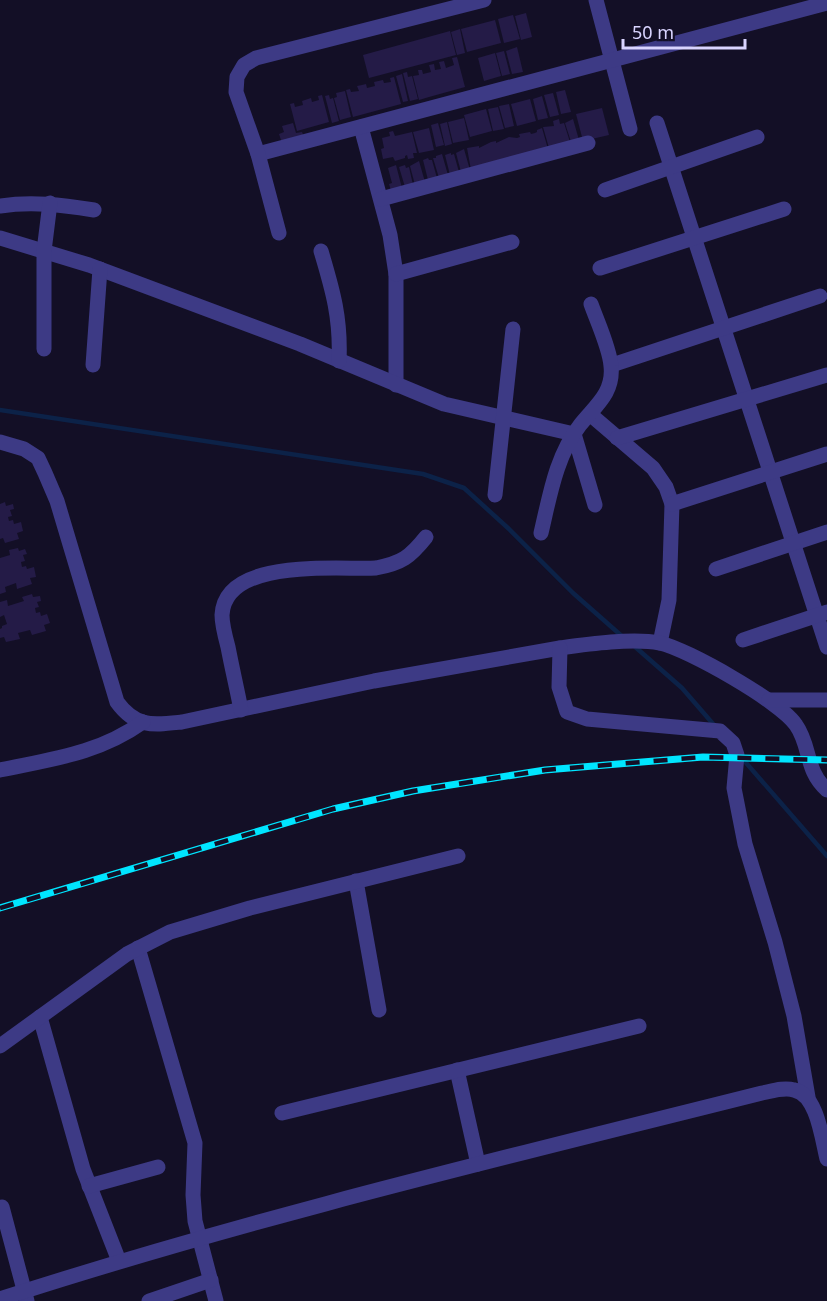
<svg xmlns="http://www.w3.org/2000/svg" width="827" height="1301" font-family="'Noto Sans',sans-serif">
<rect width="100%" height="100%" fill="#130f26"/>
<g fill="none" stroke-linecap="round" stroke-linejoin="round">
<!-- stream -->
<g stroke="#0c2248" stroke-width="4.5">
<path d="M 0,410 L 423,474 L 464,488 L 509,529 L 573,593 L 624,638"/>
<path d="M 633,645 L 682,688 L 714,725"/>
<path d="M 741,757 L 827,856"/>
</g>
</g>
<!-- building -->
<g fill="#241b47">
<path d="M 526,13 L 532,37 L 521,40 L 515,16 Z"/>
<path d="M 513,15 L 520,39 L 504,43 L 498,19 Z"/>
<path d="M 495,20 L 501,43 L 467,52 L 461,29 Z"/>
<path d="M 460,29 L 465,53 L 457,55 L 451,32 Z"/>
<path d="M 450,31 L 456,55 L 369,78 L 363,55 Z"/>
<path d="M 517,47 L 523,72 L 512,74 L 506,51 Z"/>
<path d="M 504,51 L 510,74 L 502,76 L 496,53 Z"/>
<path d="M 495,53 L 501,76 L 484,81 L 478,58 Z"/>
<path d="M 457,57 L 465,87 L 429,97 L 426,87 L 429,97 L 419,100 L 413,76 L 419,75 L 418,70 L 422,70 L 423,74 L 431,72 L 429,65 L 434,64 L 435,70 L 441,69 L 439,62 L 444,61 L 446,68 L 454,65 L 452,58 Z"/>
<path d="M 407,72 L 408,77 L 412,76 L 418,99 L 410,101 L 403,73 Z"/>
<path d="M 402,74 L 408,101 L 403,102 L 396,76 Z"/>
<path d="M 394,77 L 401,104 L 353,117 L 346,90 L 350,89 L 351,92 L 359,91 L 357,86 L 362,85 L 366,84 L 367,88 L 375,86 L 374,82 L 383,80 L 384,83 L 391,82 L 390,78 Z"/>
<path d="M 565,90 L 571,112 L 561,114 L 556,92 Z"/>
<path d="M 345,91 L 351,117 L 340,120 L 334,98 L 337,97 L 336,93 Z"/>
<path d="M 553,93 L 559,115 L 550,117 L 544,95 Z"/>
<path d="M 322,95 L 329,122 L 297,131 L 290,104 L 294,103 L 295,107 L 303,105 L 302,101 L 311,98 L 312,102 L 319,100 L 318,96 Z"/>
<path d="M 329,95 L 330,99 L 333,98 L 339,121 L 332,123 L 325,96 Z"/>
<path d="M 542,96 L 548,118 L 538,120 L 533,99 Z"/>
<path d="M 530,99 L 536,121 L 517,126 L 511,104 Z"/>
<path d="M 509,104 L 514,126 L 505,128 L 499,106 Z"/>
<path d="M 498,107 L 504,129 L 493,131 L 488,109 Z"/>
<path d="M 602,108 L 609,135 L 583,141 L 576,114 Z"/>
<path d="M 486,109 L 492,131 L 470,137 L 464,115 Z"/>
<path d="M 464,118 L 469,140 L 453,143 L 448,122 Z"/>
<path d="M 559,119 L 560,124 L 564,123 L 570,142 L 549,148 L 543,127 L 554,126 L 553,121 Z"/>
<path d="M 573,119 L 579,140 L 571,142 L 565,123 Z"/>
<path d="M 447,122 L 452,144 L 445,146 L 440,124 Z"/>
<path d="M 293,123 L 296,133 L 302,132 L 304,137 L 282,143 L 279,134 L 284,132 L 282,126 Z"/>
<path d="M 438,123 L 444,145 L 436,147 L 431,125 Z"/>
<path d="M 429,128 L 434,150 L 419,153 L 413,132 Z"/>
<path d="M 542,128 L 548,149 L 471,170 L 467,148 L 479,146 L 479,148 L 491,142 L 496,141 L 496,143 L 509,137 L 517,138 L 520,137 L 519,134 L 530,132 L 531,134 L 535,133 L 537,132 L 537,130 Z"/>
<path d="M 393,131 L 395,136 L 412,132 L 417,153 L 413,153 L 414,158 L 408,159 L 407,155 L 405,156 L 405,158 L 395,161 L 393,157 L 383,159 L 381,149 L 384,148 L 382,138 L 390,136 L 389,132 Z"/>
<path d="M 464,149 L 470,170 L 461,172 L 456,153 Z"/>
<path d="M 451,153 L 451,155 L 454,154 L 459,172 L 450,175 L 445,155 Z"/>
<path d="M 442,154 L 448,175 L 439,178 L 433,158 L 436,158 L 436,156 Z"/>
<path d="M 428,158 L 429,160 L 432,160 L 437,178 L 428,180 L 423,160 Z"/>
<path d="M 419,161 L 425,182 L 415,185 L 410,166 Z"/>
<path d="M 396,165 L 403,192 L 392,194 L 389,184 L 392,183 L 388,168 Z"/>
<path d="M 405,165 L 406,168 L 409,167 L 413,185 L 405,187 L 399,167 Z"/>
<path d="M 5,502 L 6,506 L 13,504 L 14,509 L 10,510 L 12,516 L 8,517 L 9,521 L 13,520 L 14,524 L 21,522 L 23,531 L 17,533 L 19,539 L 5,543 L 3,538 L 0,539 L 0,504 Z"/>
<path d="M 18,548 L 19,551 L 25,549 L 27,554 L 23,555 L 25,561 L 21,562 L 22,567 L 26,566 L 27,569 L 34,567 L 36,577 L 30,578 L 32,584 L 17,589 L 16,583 L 5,587 L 6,592 L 0,594 L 0,558 L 10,555 L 9,550 Z"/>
<path d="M 32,594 L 33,597 L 40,596 L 41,601 L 37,602 L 39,607 L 35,608 L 36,613 L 40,612 L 41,616 L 47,614 L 50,623 L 44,625 L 46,631 L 32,635 L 30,630 L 18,633 L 20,639 L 6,642 L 4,637 L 0,638 L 0,629 L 2,628 L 2,626 L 7,624 L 4,615 L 0,617 L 0,602 L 7,600 L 8,606 L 24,601 L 22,597 Z"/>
</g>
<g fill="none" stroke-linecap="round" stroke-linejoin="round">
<!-- minor -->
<g stroke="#3d3a85" stroke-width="15">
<path d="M 596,0 L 630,129"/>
<path d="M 657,123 L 827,647"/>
<path d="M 361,127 L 390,235 L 396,274 L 396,385"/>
<path d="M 258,154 L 827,3"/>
<path d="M 605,190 L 757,137"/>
<path d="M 381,199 L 588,143"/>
<path d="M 0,206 C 32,201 62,205 94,210"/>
<path d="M 279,233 L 258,154 L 236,92 L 237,77 L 244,65 L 256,58 L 484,0"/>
<path d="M 0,238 L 89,265 L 300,344 L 444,404 L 574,434 L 595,505"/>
<path d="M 321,251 C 333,291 341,319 339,361"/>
<path d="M 600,268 L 784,209"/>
<path d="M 396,274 L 512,242"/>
<path d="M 44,349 L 44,251 L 50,203"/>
<path d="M 93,365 L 100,269"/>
<path d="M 612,365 L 820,296"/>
<path d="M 591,415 L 653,468 L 666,487 L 672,504 L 669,600 L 660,643"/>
<path d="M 617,438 L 827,375"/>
<path d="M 0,442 L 24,449 L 38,458 L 45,473 L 57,501 L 117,702 C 136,728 153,725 182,722 L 374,681 L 560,648 C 589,644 632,638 660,643 C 687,649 781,702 796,725 C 811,746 805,771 827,790"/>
<path d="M 495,495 L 513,329"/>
<path d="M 672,504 L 827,454"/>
<path d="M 541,533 C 550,495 556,456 580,425 C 595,406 614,393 611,366 C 610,349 597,321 591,304"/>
<path d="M 716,569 L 827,532"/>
<path d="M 743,640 L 827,612"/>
<path d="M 560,648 L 559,687 L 567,712 L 587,719 L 720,731 L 733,743 L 737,755 L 734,788 L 745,844 L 775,942 L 794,1016 L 808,1097"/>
<path d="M 769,700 L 827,700"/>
<path d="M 241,710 C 237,689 232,668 228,647 C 225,636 222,625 222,615 C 225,557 338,570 376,568 C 402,563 410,557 426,537"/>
<path d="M 0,770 C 52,759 98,754 143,722"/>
<path d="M 356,881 L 379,1010"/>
<path d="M 138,948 L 195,1143 L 193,1195 L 195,1221 L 216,1301"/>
<path d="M 40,1017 L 83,1169 L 119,1261"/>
<path d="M 0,1046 L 127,954 L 170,932 L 250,908 L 458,856"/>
<path d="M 457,1070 L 478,1164"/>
<path d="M 282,1113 L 639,1026"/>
<path d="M 89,1186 L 158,1167"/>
<path d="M 2,1207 L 27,1301"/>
<path d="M 149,1301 L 211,1280"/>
</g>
<!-- tertiary -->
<path stroke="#3d3a85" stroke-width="15" d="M 0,1299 C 250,1218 507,1157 762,1093 C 772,1091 784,1087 794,1090 C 817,1094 822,1139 827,1159"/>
<!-- rail casing -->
<g stroke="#00e5ff" stroke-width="7">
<path id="rail" d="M 0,908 L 333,809 L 413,791 L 545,770 L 703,757 L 827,760"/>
</g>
<!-- rail -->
<use href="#rail" stroke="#130f26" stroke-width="4.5" stroke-dasharray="14" stroke-linecap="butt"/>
</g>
<!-- scale -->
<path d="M623 39v9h122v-9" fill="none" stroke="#d9d4ff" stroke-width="3"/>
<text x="632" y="39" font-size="18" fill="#d9d4ff" stroke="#130f26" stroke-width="4.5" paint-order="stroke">50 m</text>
</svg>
